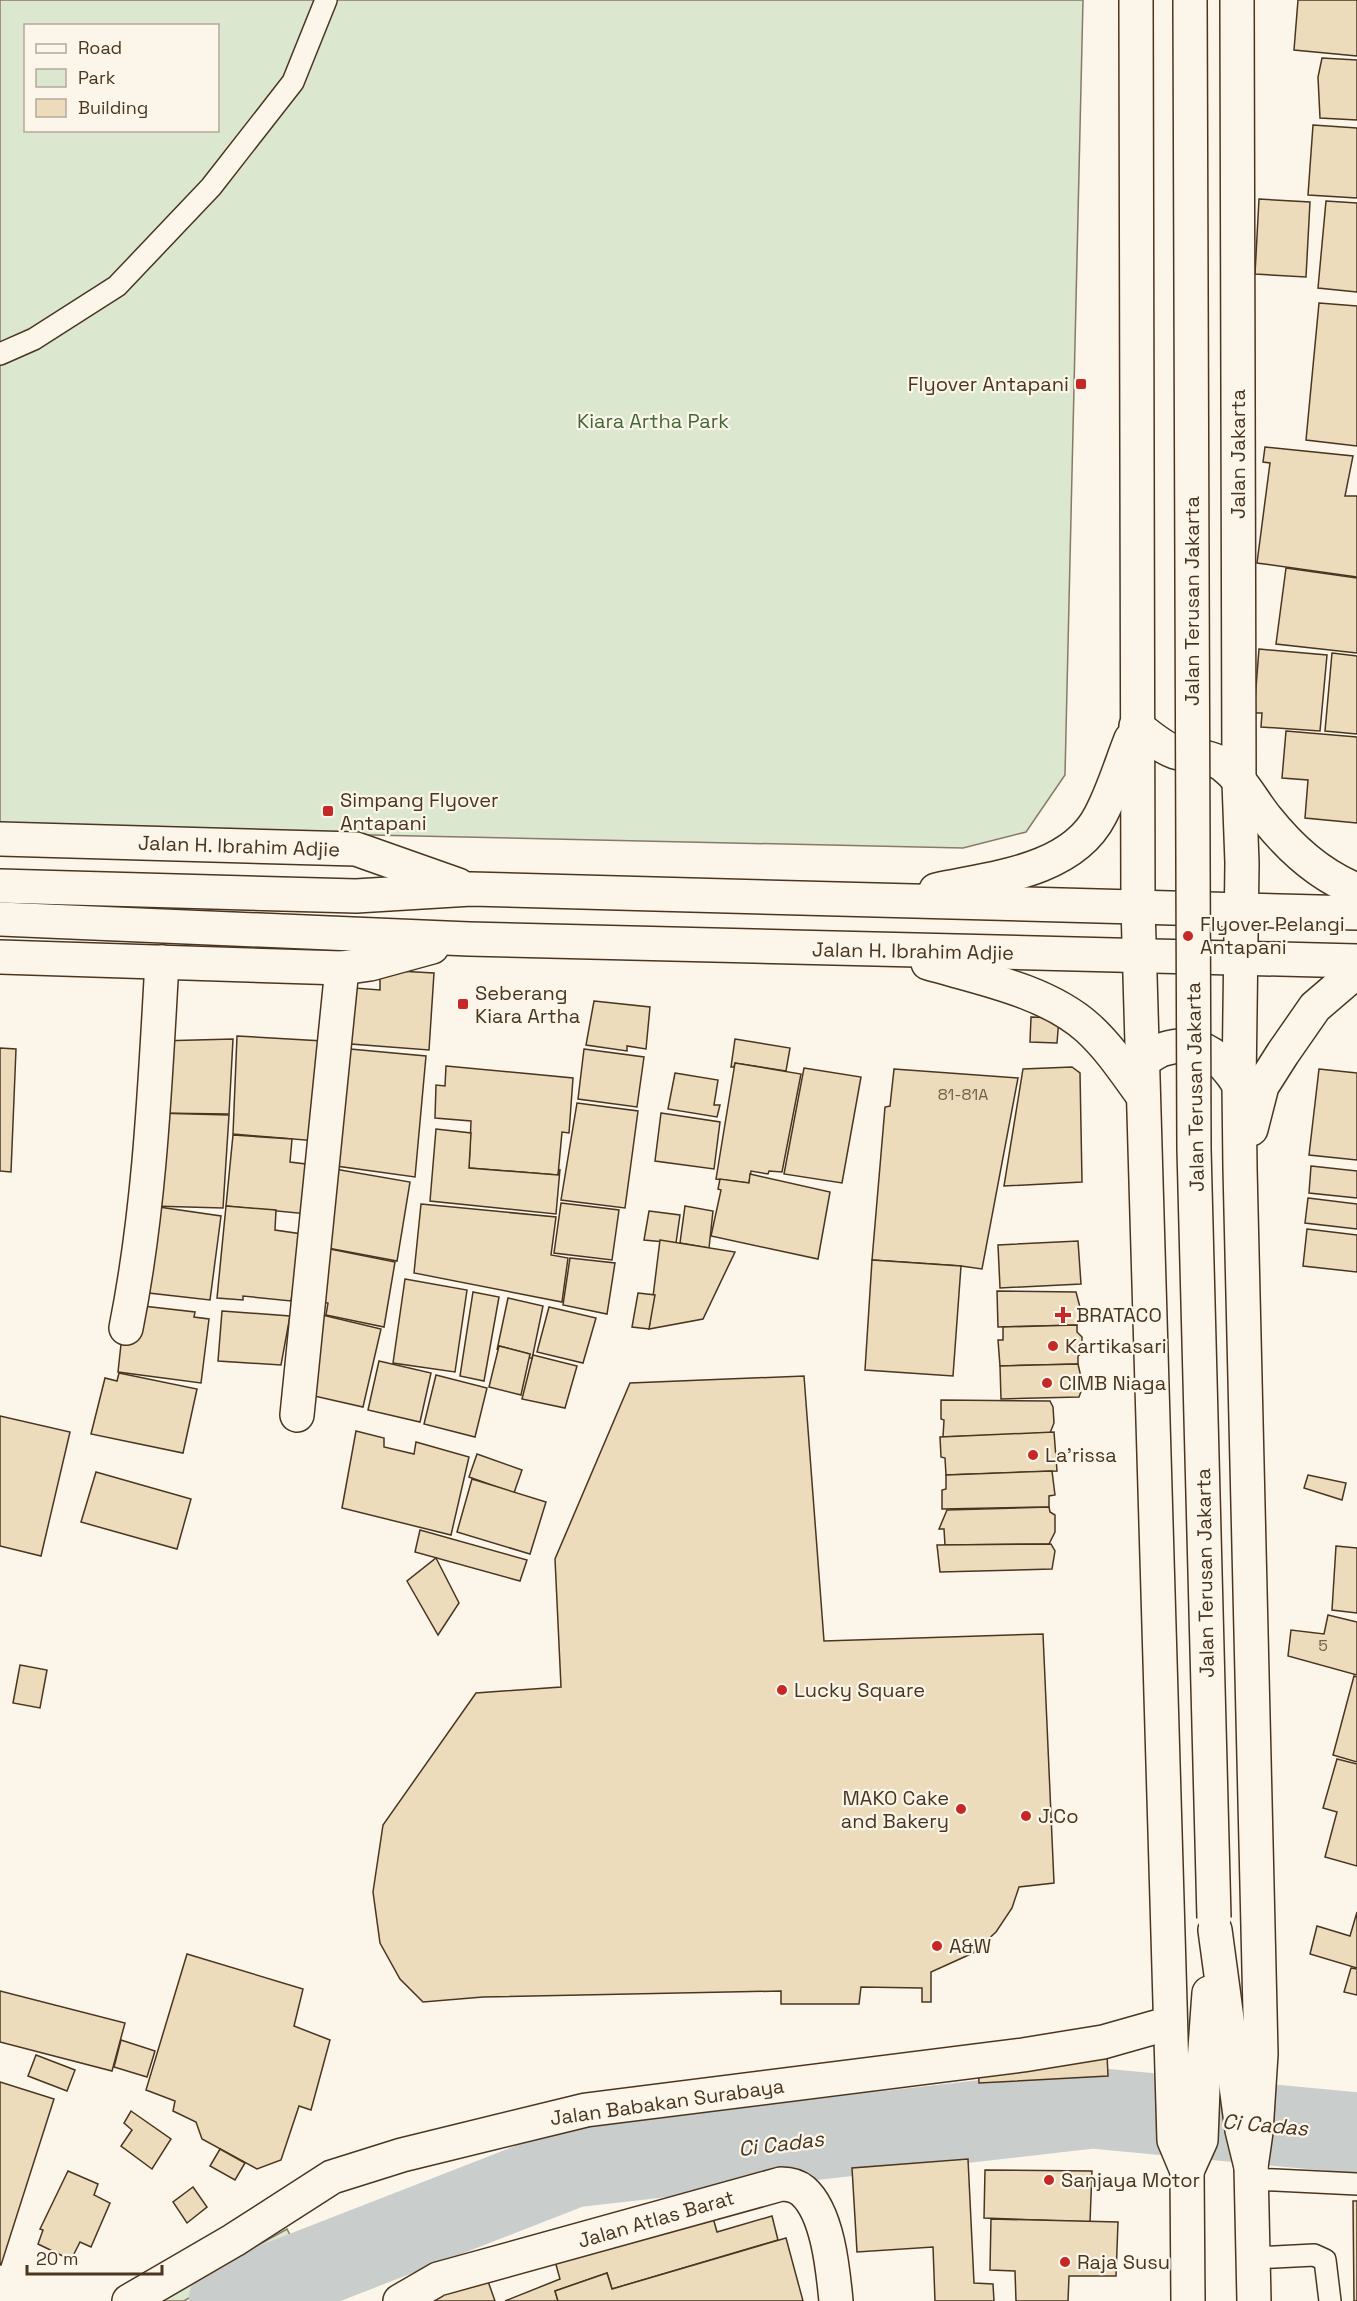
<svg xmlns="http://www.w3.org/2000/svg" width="1357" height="2301" font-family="'Space Grotesk',sans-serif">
<rect width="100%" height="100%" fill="#fbf6e9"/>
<!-- green -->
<g fill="#dce7d0" stroke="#887966" stroke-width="1.5" fill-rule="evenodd">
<path d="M 0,0 L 1083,0 L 1065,775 L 1026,832 L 963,848 L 0,827 ZM 26,26 L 218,26 L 218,130 L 26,130 Z"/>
<path d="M 287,2229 L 293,2241 L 224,2277 L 184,2301 L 157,2301 Z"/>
</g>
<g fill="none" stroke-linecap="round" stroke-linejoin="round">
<!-- river -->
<path stroke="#c9cecd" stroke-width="81" d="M 229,2301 L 573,2167 L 1092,2108 L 1357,2133"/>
</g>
<!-- building -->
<g fill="#ecdcbc" stroke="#4a3520" stroke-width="1.5">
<path d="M 1298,0 L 1357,0 L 1357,56 L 1294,50 Z"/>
<path d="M 1322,58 L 1357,60 L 1357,120 L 1320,118 L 1318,77 Z"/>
<path d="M 1313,125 L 1357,128 L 1357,198 L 1308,195 Z"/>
<path d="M 1259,199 L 1310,202 L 1306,277 L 1255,274 Z"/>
<path d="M 1326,201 L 1357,203 L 1357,292 L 1318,288 Z"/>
<path d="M 1319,303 L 1357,306 L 1357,446 L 1306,440 Z"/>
<path d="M 1265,447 L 1353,456 L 1345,496 L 1357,496 L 1357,577 L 1257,563 L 1270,463 L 1263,462 Z"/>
<path d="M 1286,568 L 1357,578 L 1357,653 L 1276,644 Z"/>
<path d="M 1259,649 L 1327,655 L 1320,731 L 1261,727 L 1262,713 L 1254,713 Z"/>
<path d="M 1332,653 L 1357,656 L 1357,734 L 1325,731 Z"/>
<path d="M 1286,731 L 1357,737 L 1357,823 L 1305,818 L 1308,780 L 1282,778 Z"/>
<path d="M 380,970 L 434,973 L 429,1050 L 338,1043 L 341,987 L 380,990 Z"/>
<path d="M 594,1001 L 650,1007 L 646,1049 L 627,1046 L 627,1051 L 586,1045 Z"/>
<path d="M 1031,1017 L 1059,1018 L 1057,1043 L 1030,1042 Z"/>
<path d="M 237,1036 L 323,1041 L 317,1141 L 233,1134 Z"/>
<path d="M 233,1039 L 229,1114 L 154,1113 L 158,1041 Z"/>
<path d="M 735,1039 L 790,1048 L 786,1071 L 735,1063 L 734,1067 L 731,1067 Z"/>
<path d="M 0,1048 L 16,1049 L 11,1172 L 0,1171 Z"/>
<path d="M 339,1048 L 426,1056 L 415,1177 L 329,1165 Z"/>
<path d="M 584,1049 L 644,1057 L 637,1107 L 578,1099 Z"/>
<path d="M 735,1063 L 801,1074 L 782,1172 L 769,1171 L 768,1174 L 751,1171 L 749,1183 L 716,1179 Z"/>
<path d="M 446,1066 L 573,1078 L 569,1133 L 562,1132 L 558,1175 L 469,1168 L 471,1121 L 435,1118 L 436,1085 L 445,1086 Z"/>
<path d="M 1072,1067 L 1080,1073 L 1082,1182 L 1004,1186 L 1023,1069 Z"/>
<path d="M 804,1068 L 861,1077 L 842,1183 L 784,1174 Z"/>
<path d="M 894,1069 L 1018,1078 L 982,1269 L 961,1266 L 872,1260 L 885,1107 L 890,1106 Z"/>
<path d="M 1319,1069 L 1357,1073 L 1357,1160 L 1309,1155 Z"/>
<path d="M 675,1073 L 718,1080 L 714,1105 L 720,1105 L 717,1117 L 668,1109 Z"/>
<path d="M 577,1103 L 638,1111 L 625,1208 L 561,1200 Z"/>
<path d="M 154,1113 L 229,1115 L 223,1208 L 152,1206 Z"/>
<path d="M 661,1113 L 720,1122 L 714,1169 L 655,1161 Z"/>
<path d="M 436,1129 L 471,1133 L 469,1168 L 558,1175 L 560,1169 L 556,1214 L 430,1201 Z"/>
<path d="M 233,1135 L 292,1139 L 290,1162 L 314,1165 L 308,1214 L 226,1206 Z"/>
<path d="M 1311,1166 L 1357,1171 L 1357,1198 L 1309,1193 Z"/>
<path d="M 329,1168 L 410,1182 L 397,1261 L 317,1246 Z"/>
<path d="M 750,1174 L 830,1192 L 818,1259 L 711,1236 L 721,1190 L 718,1189 L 720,1179 L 749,1183 Z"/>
<path d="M 1308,1198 L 1357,1204 L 1357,1229 L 1305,1223 Z"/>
<path d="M 561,1203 L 619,1210 L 612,1260 L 554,1253 Z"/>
<path d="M 421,1204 L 556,1217 L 551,1255 L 568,1258 L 562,1302 L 414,1273 Z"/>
<path d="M 152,1206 L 221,1216 L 210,1300 L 140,1292 Z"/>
<path d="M 226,1206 L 276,1210 L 275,1230 L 302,1234 L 291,1301 L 243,1296 L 243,1300 L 217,1298 Z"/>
<path d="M 685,1206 L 713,1211 L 709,1248 L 680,1243 Z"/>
<path d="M 649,1211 L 680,1215 L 676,1243 L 644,1240 Z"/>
<path d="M 1307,1229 L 1357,1235 L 1357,1272 L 1303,1266 Z"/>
<path d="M 660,1240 L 735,1252 L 703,1319 L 649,1329 Z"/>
<path d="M 1078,1241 L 1081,1284 L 1000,1288 L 998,1245 Z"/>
<path d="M 330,1249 L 395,1262 L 384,1327 L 326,1315 L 328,1303 L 311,1300 Z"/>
<path d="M 570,1258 L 615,1263 L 607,1314 L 563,1305 Z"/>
<path d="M 872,1260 L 961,1266 L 953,1376 L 865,1370 Z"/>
<path d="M 405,1279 L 467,1290 L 455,1372 L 393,1363 Z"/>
<path d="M 997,1291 L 1076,1292 L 1082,1315 L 1077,1325 L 998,1327 Z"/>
<path d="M 473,1292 L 499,1297 L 484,1381 L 460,1376 Z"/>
<path d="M 638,1293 L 655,1295 L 649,1329 L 632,1327 Z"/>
<path d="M 508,1298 L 543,1306 L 532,1359 L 529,1357 L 530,1354 L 499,1346 L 497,1350 Z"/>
<path d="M 134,1305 L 195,1312 L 194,1317 L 209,1319 L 201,1383 L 118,1372 L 122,1335 Z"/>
<path d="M 549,1307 L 596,1318 L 583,1363 L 537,1352 Z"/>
<path d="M 222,1311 L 290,1316 L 281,1365 L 218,1361 Z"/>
<path d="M 314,1313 L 381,1329 L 363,1407 L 301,1393 Z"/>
<path d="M 1077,1325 L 1077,1332 L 1082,1337 L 1082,1353 L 1078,1356 L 1078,1364 L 1000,1366 L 998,1340 L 1003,1340 L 1003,1327 Z"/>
<path d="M 499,1346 L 530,1354 L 521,1395 L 489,1387 Z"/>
<path d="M 533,1355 L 577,1366 L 565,1408 L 522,1399 Z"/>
<path d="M 379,1361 L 431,1373 L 420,1422 L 368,1410 Z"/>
<path d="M 1078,1364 L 1083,1386 L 1079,1397 L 1001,1399 L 1000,1366 Z"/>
<path d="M 119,1373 L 197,1389 L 183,1453 L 91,1434 L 105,1378 L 117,1381 Z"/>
<path d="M 436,1375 L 487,1388 L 475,1437 L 424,1424 Z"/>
<path d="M 804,1376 L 824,1641 L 1043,1634 L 1054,1883 L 1019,1887 L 1012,1908 L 996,1932 L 973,1953 L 931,1972 L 931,2002 L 922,2002 L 922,1988 L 861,1987 L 859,2004 L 781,2004 L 781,1991 L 483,1997 L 423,2002 L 400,1979 L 380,1943 L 373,1892 L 383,1825 L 476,1693 L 561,1687 L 555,1559 L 630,1383 Z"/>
<path d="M 941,1400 L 1050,1401 L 1053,1407 L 1054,1423 L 1050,1433 L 943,1437 L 944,1420 L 941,1419 Z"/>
<path d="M 0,1416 L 70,1432 L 41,1556 L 0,1546 Z"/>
<path d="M 356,1431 L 384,1438 L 384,1447 L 414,1454 L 416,1442 L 469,1457 L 451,1535 L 342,1508 Z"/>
<path d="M 1054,1432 L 1057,1471 L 946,1475 L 945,1458 L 941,1457 L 940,1437 Z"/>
<path d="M 477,1454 L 522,1470 L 514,1493 L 469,1477 Z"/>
<path d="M 1052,1471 L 1055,1495 L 1049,1496 L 1049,1507 L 942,1509 L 942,1490 L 946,1489 L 946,1475 Z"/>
<path d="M 96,1472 L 191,1499 L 177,1549 L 81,1522 Z"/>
<path d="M 1308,1475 L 1346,1483 L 1342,1500 L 1304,1488 Z"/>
<path d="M 472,1479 L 546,1502 L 530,1554 L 457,1532 Z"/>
<path d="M 1049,1507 L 1050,1512 L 1055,1515 L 1055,1532 L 1049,1544 L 945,1545 L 944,1529 L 939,1529 L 947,1510 Z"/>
<path d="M 420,1530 L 527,1560 L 520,1581 L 415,1552 Z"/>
<path d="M 1051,1544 L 1055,1551 L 1052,1569 L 940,1572 L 937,1545 Z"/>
<path d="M 1336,1546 L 1357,1548 L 1357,1613 L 1332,1610 Z"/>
<path d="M 436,1558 L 459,1603 L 438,1635 L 407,1581 Z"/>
<path d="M 1328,1615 L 1357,1622 L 1357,1675 L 1288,1656 L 1291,1630 L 1324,1634 Z"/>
<path d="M 20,1665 L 47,1670 L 40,1708 L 13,1703 Z"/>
<path d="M 1354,1676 L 1357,1677 L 1357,1762 L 1333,1755 Z"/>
<path d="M 1337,1759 L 1357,1764 L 1357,1866 L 1325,1857 L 1337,1812 L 1323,1808 Z"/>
<path d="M 1357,1912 L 1357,1968 L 1310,1954 L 1317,1926 L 1350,1936 Z"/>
<path d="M 187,1954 L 303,1989 L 294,2026 L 330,2040 L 311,2110 L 299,2106 L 281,2160 L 257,2169 L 202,2139 L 196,2122 L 173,2111 L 175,2101 L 146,2090 Z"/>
<path d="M 1351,1968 L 1357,1969 L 1357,1995 L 1344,1992 Z"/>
<path d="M 0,1991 L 125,2023 L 112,2071 L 0,2042 Z"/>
<path d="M 121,2040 L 155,2051 L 147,2077 L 114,2067 Z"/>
<path d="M 1107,2054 L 1108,2076 L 979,2083 L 978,2061 Z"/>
<path d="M 36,2055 L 75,2070 L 67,2091 L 28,2076 Z"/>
<path d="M 0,2082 L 54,2099 L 1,2265 L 0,2265 Z"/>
<path d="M 131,2111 L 171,2139 L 152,2169 L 121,2146 L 132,2130 L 124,2123 Z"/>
<path d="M 220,2149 L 245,2163 L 235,2180 L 210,2166 Z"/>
<path d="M 968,2159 L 974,2283 L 993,2284 L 994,2301 L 935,2301 L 933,2247 L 857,2252 L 852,2168 Z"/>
<path d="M 985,2170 L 1092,2171 L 1090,2222 L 984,2218 Z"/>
<path d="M 68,2171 L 98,2184 L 94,2195 L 110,2203 L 91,2247 L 80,2242 L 71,2260 L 38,2244 L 43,2230 L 40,2229 Z"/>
<path d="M 193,2187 L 207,2207 L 187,2223 L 173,2202 Z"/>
<path d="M 1353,2201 L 1357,2201 L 1357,2301 L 1354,2301 Z"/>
<path d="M 710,2207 L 717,2232 L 772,2216 L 778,2240 L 612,2289 L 607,2273 L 555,2291 L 558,2301 L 505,2301 L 560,2279 L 553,2254 Z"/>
<path d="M 991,2219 L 1118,2222 L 1116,2276 L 1069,2276 L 1068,2301 L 1016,2301 L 1015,2271 L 990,2270 Z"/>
<path d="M 786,2238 L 803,2301 L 558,2301 L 555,2291 L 607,2273 L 612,2289 Z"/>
<path d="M 484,2270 L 495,2301 L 434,2301 L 430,2289 Z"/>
</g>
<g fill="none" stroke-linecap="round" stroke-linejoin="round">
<!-- lane casing -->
<g stroke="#4a3520" stroke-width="24">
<g id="lane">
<path d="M 0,354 L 34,339 L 117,286 L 211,187 L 293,82 L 326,0"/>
<path d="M 1252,2179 L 1357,2184"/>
<path d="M 1254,2258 L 1314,2255 L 1325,2260 L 1330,2301"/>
</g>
</g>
<!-- street casing -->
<g stroke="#4a3520" stroke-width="36">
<g id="street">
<path d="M 126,1328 C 150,1208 155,1084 162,962"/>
<path d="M 297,1415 L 342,968"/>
<path d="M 129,2301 L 234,2240 L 332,2177 L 402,2155 L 586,2110 L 1023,2055 L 1103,2042 L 1170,2023"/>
<path d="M 400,2301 L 438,2279 L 781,2184 C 789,2184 796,2185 803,2191 C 828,2213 833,2270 836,2301"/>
</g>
</g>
<!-- primary casing -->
<g stroke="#4a3520" stroke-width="36">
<g id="primary">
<path d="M 1136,0 L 1138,907 L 1174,2140 L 1187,2171 L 1188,2301"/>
<path d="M 1237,0 L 1239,782 L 1242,863 L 1239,1085 L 1240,1168 L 1261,2054 L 1256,2132 L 1251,2167"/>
<path d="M 1136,726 C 1148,735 1161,747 1175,752 C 1191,757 1210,755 1223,765 C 1242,779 1253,802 1267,819 C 1291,849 1321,876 1357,890"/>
<path d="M 0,839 L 356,849 L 458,885"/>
<path d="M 0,886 L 356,896 L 471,889 L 1357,913"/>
<path d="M 936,890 C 991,878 1071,872 1100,816 C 1113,792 1121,764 1131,739"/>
<path d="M 0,919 L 469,939 L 1357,961"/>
<path d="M 0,957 L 342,968 L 370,964 L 432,947"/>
<path d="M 928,963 C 980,978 1047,991 1088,1028 C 1110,1048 1126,1073 1143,1096"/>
<path d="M 1143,1061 C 1149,1057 1157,1051 1164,1049 C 1199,1038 1222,1057 1239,1085"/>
<path d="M 1251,1129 L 1262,1086 L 1283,1053 L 1315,1007 L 1357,971"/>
<path d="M 1215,1930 L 1242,2130 L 1251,2167 L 1254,2301"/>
<path d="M 1187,2171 L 1201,2140 L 1204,2062 L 1209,1993"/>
</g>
</g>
<!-- lane -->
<use href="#lane" stroke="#fbf6e9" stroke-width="21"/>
<!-- street -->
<use href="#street" stroke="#fbf6e9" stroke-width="33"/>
<!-- primary -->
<use href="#primary" stroke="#fbf6e9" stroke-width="33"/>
<!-- primary-bridge casing -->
<g stroke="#4a3520" stroke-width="36" stroke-linecap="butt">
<path id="primary-bridge" d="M 1190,0 L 1194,1149 L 1214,1918"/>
</g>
<!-- primary-bridge -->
<use href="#primary-bridge" stroke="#fbf6e9" stroke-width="33"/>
</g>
<!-- markers -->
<g fill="#c62828" stroke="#fbf6e9" stroke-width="2">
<rect x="1075" y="378" width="12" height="12" rx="3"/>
<rect x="322" y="805" width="12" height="12" rx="3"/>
<circle cx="1188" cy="936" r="6"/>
<rect x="457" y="998" width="12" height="12" rx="3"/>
<path d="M1060 1306h6v6h6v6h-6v6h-6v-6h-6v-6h6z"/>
<circle cx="1053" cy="1346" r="6"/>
<circle cx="1047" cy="1383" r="6"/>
<circle cx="1033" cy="1455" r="6"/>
<circle cx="782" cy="1690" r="6"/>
<circle cx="961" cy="1809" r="6"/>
<circle cx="1026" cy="1816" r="6"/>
<circle cx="937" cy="1946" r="6"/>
<circle cx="1049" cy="2180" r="6"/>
<circle cx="1065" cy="2262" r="6"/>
</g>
<g text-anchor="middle" stroke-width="4.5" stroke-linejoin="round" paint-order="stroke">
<!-- number labels -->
<g font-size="16" fill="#725f47">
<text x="963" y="1100">81-81A</text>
<text x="1323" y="1651">5</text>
</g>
<!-- poi labels -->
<g font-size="20" fill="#4a3520" stroke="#fbf6e9" text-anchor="start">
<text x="1069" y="391" text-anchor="end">Flyover Antapani</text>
<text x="340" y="807">Simpang Flyover<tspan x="340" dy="23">Antapani</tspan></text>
<text x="1200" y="931">Flyover Pelangi<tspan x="1200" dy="23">Antapani</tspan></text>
<text x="475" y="1000">Seberang<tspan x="475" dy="23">Kiara Artha</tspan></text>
<text x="1076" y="1322">BRATACO</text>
<text x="1065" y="1353">Kartikasari</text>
<text x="1059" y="1390">CIMB Niaga</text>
<text x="1045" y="1462">La'rissa</text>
<text x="794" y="1697">Lucky Square</text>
<text x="949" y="1805" text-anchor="end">MAKO Cake<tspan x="949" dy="23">and Bakery</tspan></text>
<text x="1038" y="1823">J.Co</text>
<text x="949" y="1953">A&amp;W</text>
<text x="1061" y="2187">Sanjaya Motor</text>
<text x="1077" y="2269">Raja Susu</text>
</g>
<!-- park labels -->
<g font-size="20" fill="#436837" stroke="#fbf6e9">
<text x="653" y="428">Kiara Artha Park</text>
</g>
<!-- street labels -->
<g font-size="20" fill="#4a3520" stroke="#fbf6e9">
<text transform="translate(1238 454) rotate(-90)" y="7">Jalan Jakarta</text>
<text transform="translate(1192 601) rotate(-90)" y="7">Jalan Terusan Jakarta</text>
<text transform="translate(239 846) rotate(2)" y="7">Jalan H. Ibrahim Adjie</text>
<text transform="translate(913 951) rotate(1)" y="7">Jalan H. Ibrahim Adjie</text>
<text transform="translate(1195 1087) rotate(-91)" y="7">Jalan Terusan Jakarta</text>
<text transform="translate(1205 1573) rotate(-91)" y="7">Jalan Terusan Jakarta</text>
<text transform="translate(667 2102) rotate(-8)" y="7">Jalan Babakan Surabaya</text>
<text transform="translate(656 2219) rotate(-16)" y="7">Jalan Atlas Barat</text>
</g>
<!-- water labels -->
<g font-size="21" font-style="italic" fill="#4a3520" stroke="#fbf6e9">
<text transform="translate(1265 2125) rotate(5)" y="7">Ci Cadas</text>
<text transform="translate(781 2144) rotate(-7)" y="7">Ci Cadas</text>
</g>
</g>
<!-- legend -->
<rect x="24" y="24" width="195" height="108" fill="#fbf6e9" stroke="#b4a999" stroke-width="1.5"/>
<rect x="36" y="44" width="30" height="9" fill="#fbf6e9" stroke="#b4a999" stroke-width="1.5"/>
<text x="78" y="54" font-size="18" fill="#4a3520">Road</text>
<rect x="36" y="69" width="30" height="18" fill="#dce7d0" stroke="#b4a999" stroke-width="1.5"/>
<text x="78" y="84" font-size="18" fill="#4a3520">Park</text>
<rect x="36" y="99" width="30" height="18" fill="#ecdcbc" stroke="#b4a999" stroke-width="1.5"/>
<text x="78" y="114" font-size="18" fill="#4a3520">Building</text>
<!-- scale -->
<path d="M27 2265v9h135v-9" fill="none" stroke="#4a3520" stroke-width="3"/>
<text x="36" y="2265" font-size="18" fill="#4a3520" stroke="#fbf6e9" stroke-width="4.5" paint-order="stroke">20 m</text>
</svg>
